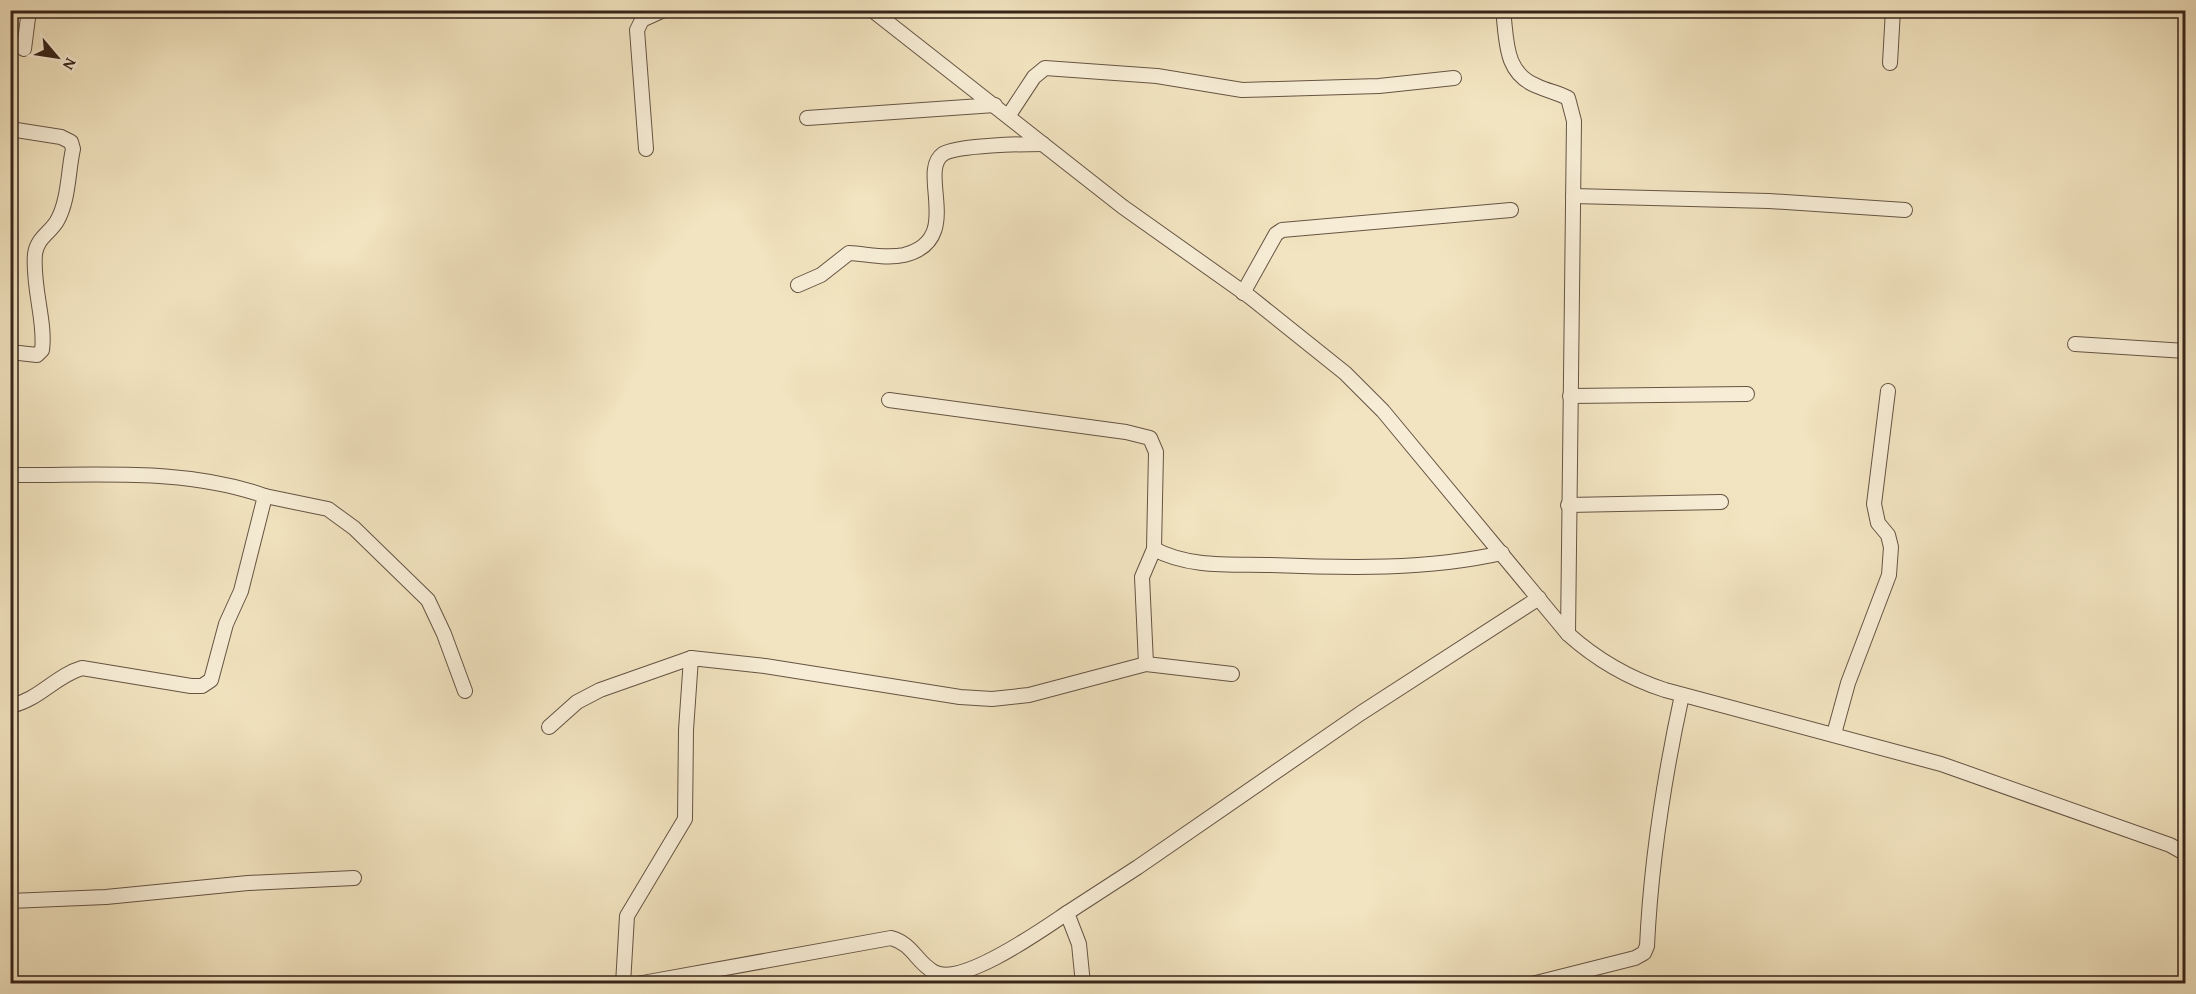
<svg xmlns="http://www.w3.org/2000/svg" width="2196" height="994" font-family="'Gentium Book Plus',serif">
<rect width="100%" height="100%" fill="#f2e4c0"/>
<filter id="stains"><feTurbulence type="fractalNoise" baseFrequency=".00333" numOctaves="4"/><feColorMatrix values="0 0 0 0 .2 0 0 0 0 .09 0 0 0 0 .02 0 0 0 .5 -.17"/></filter>
<radialGradient id="worn" r=".72"><stop offset=".6" stop-color="#630" stop-opacity="0"/><stop offset="1" stop-color="#630" stop-opacity=".3"/></radialGradient>
<g fill="none" stroke-linecap="round" stroke-linejoin="round">
<!-- street casing -->
<g stroke="#665444" stroke-width="16">
<g id="street">
<path d="M 872,10 L 1123,207 L 1250,297 L 1345,373 L 1383,411 L 1568,634 C 1597,660 1628,678 1665,690 L 1941,764 L 2170,845 L 2186,854"/>
<path d="M 1503,10 C 1507,41 1504,73 1537,86 C 1548,91 1558,93 1568,98 L 1574,121 L 1568,634"/>
<path d="M 24,49 L 29,10"/>
<path d="M 1890,63 L 1893,10"/>
<path d="M 1009,115 L 1034,77 L 1045,68 L 1157,76 L 1242,90 L 1379,86 L 1454,78"/>
<path d="M 807,118 L 995,105"/>
<path d="M 10,129 L 61,137 L 71,142 L 73,149 C 68,171 69,200 57,221 C 50,233 37,238 35,254 C 32,286 46,323 42,350 L 37,355 L 10,352"/>
<path d="M 646,149 L 637,30 L 642,20 L 664,10"/>
<path d="M 1573,196 L 1769,201 L 1905,210"/>
<path d="M 798,285 L 821,275 L 849,253 C 867,254 886,259 904,255 C 965,240 917,172 943,154 C 957,145 1024,144 1043,144"/>
<path d="M 1243,293 L 1276,234 L 1282,230 L 1511,210"/>
<path d="M 2075,344 L 2186,351"/>
<path d="M 1570,396 L 1747,394"/>
<path d="M 889,400 L 1126,432 L 1150,438 L 1156,452 L 1154,549"/>
<path d="M 10,475 C 95,476 184,467 265,496 L 241,591 L 226,624 L 211,680 L 202,686 L 191,686 L 82,668 C 55,676 39,700 10,706"/>
<path d="M 265,496 L 328,509 L 354,528 L 428,600 L 444,634 L 465,691"/>
<path d="M 1568,505 L 1721,502"/>
<path d="M 1146,664 L 1232,674"/>
<path d="M 549,727 L 577,702 L 600,690 L 691,658"/>
<path d="M 1834,734 L 1848,683 L 1889,575 L 1891,547 L 1888,535 L 1878,523 L 1874,504 L 1888,391"/>
<path d="M 10,901 L 106,897 L 248,883 L 354,878"/>
<path d="M 1067,913 L 1138,867 L 1361,713 L 1539,598"/>
<path d="M 623,984 L 627,916 L 685,819 L 686,730 L 691,658 L 765,666 L 960,697 L 992,699 L 1029,695 L 1146,664 L 1142,577 L 1154,549 C 1189,568 1232,564 1270,565 C 1347,568 1427,570 1502,553"/>
<path d="M 637,984 L 891,938 C 913,944 916,962 934,972 C 962,987 1043,929 1067,913 L 1079,944 L 1083,984"/>
<path d="M 1532,984 L 1635,958 L 1644,953 L 1647,946 C 1651,861 1664,778 1682,695"/>
</g>
</g>
<!-- street -->
<use href="#street" stroke="#f7edd6" stroke-width="14"/>
</g>
<!-- margin -->
<rect width="2196" height="994" fill="none" stroke="#f2e4c0" stroke-width="36"/>
<rect x="12" y="12" width="2172" height="970" fill="none" stroke="#38241a" stroke-width="3"/>
<rect x="18" y="18" width="2160" height="958" fill="none" stroke="#38241a" stroke-width="1.5"/>
<!-- north arrow -->
<g transform="translate(57 57) rotate(119)" stroke="#f7edd6" stroke-width="4.5" paint-order="stroke">
<path d="M0-4.5L10 22L0 15L-10 22Z" fill="#38241a"/>
<text y="-9" font-size="16" font-weight="bold" text-anchor="middle" fill="#38241a">N</text>
</g>
<rect width="100%" height="100%" filter="url(#stains)"/>
<rect width="100%" height="100%" fill="url(#worn)"/>
</svg>
